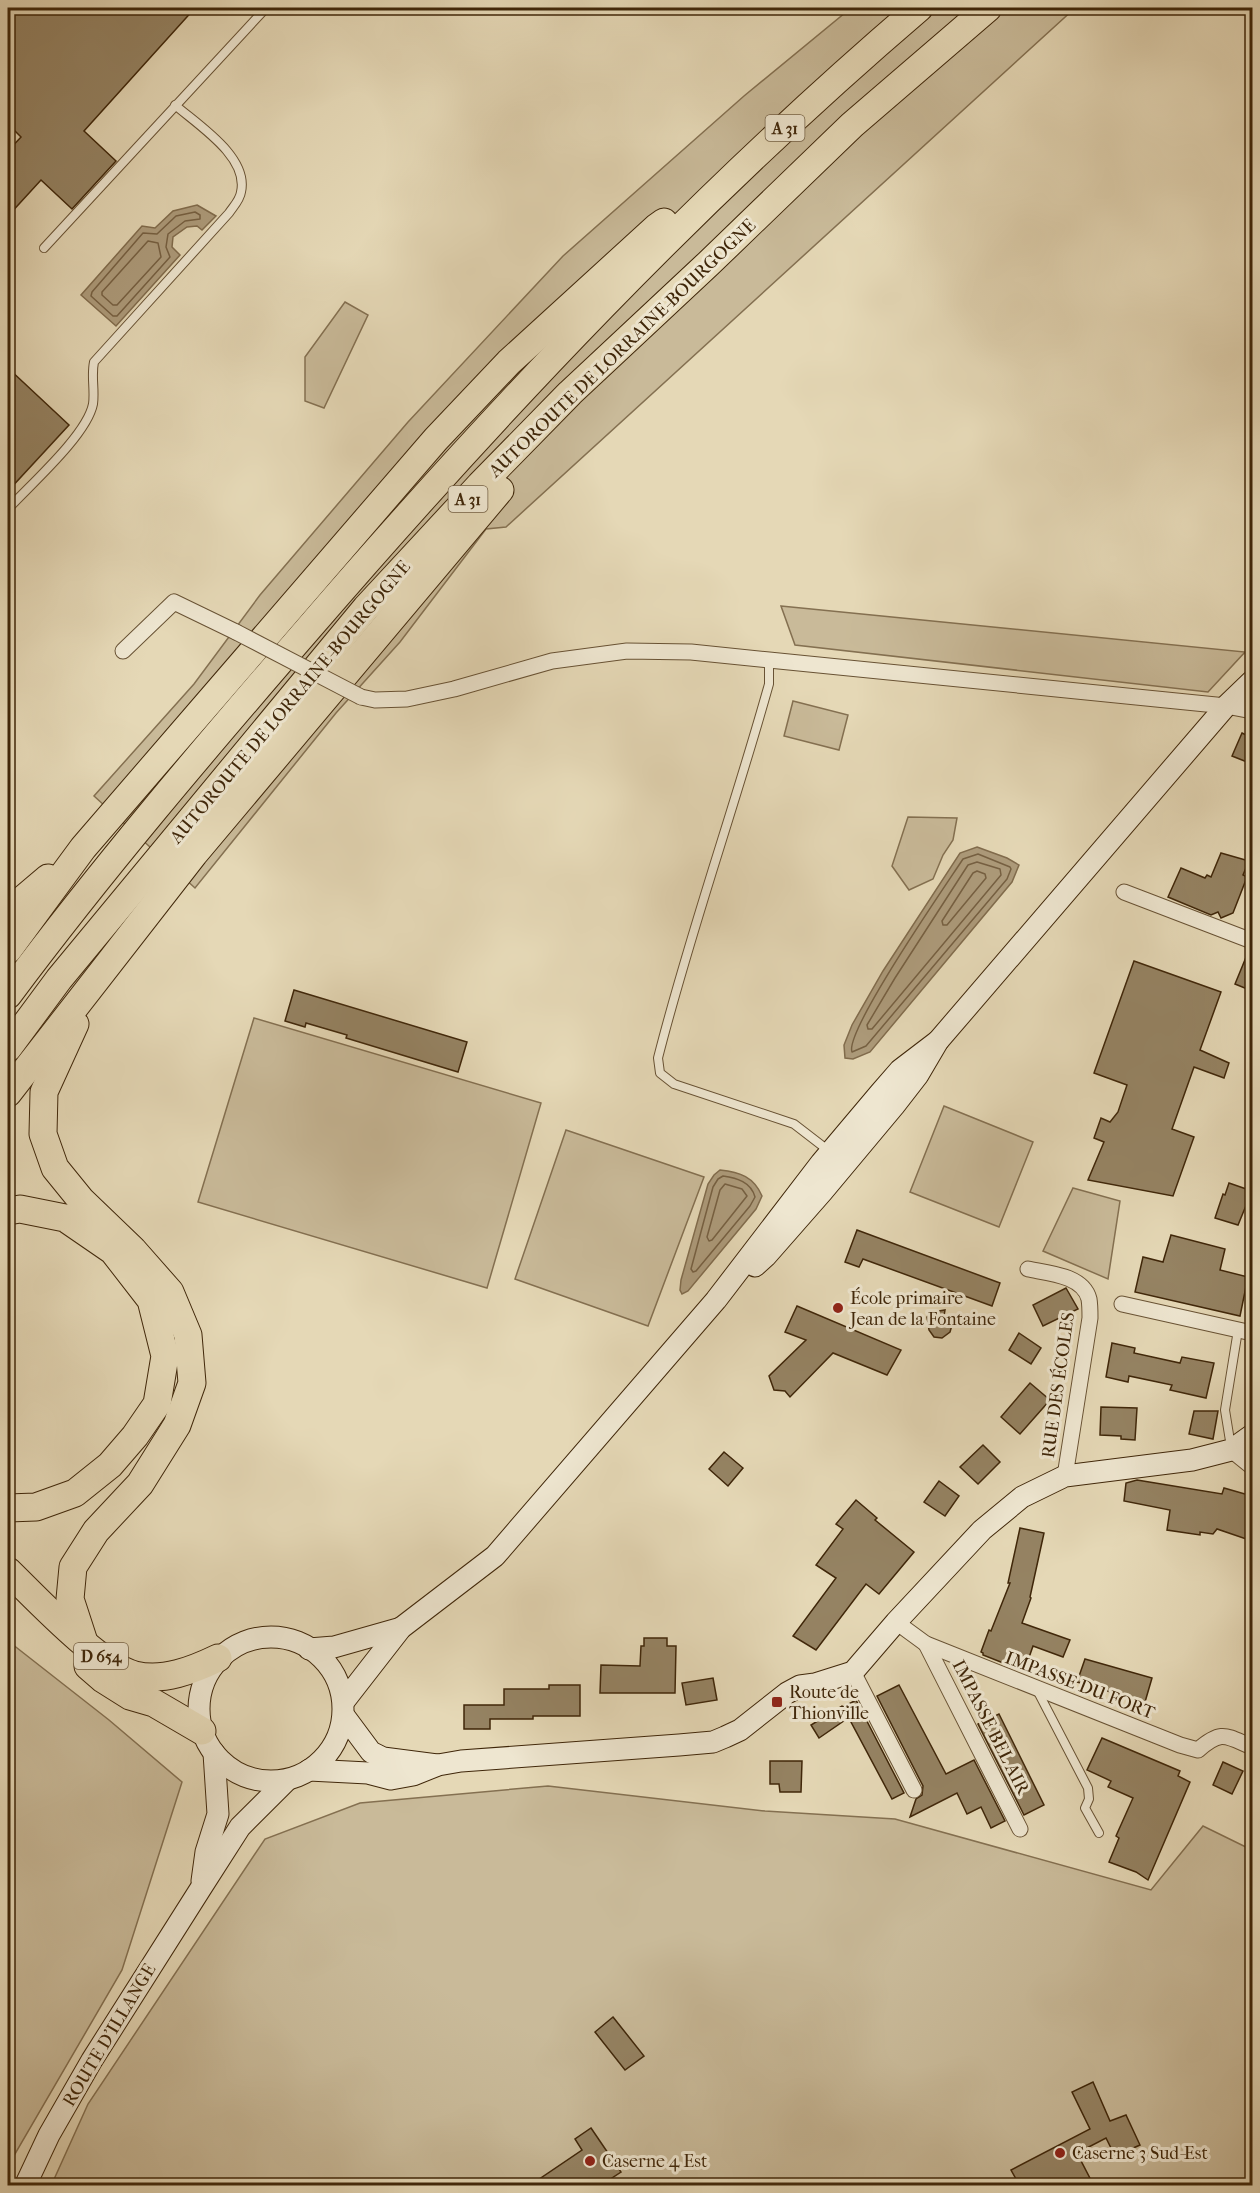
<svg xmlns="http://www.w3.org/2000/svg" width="1260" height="2193" font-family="'IM FELL French Canon',serif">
<rect width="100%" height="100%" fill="#e5d8b6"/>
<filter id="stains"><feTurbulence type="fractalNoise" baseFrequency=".00333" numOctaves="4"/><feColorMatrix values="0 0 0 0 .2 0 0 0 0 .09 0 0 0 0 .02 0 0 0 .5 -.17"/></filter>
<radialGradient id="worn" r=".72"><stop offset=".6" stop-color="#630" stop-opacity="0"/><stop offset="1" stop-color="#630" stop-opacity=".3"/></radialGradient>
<!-- green -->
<g fill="#c9ba99" stroke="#847051" stroke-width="1.5">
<path d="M 851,8 L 1075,8 L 506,527 L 486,529 L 400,642 L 336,713 L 195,888 L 94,796 L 194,684 L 260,595 L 408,422 L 563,256 L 744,96 Z"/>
<path d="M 345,302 L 368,315 L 324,408 L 305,401 L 305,357 Z"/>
<path d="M 781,606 L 1245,652 L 1208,692 L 795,645 Z"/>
<path d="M 793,701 L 848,715 L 839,750 L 784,736 Z"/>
<path d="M 908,817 L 957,818 L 953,840 L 943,855 L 933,879 L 909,890 L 892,866 Z"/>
<path d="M 254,1018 L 541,1103 L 487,1288 L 198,1202 Z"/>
<path d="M 944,1106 L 1033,1142 L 999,1227 L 910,1192 Z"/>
<path d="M 566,1130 L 704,1177 L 648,1326 L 515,1279 Z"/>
<path d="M 1073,1188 L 1120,1201 L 1108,1279 L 1043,1251 Z"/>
<path d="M 12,1644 L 109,1720 L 182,1782 L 122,1970 L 8,2166 L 8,1654 Z"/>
<path d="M 548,1786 L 765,1811 L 895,1819 L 1151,1890 L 1203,1826 L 1252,1850 L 1252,2185 L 51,2186 L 88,2104 L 265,1839 L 360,1803 Z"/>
</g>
<!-- water -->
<g fill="#ad9b7b" stroke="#816c4d" stroke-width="1.5">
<path d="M 197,205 L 216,216 L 202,230 L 197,226 L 187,227 L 173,237 L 172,247 L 180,255 L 116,326 L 81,295 L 142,226 L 155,228 L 173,211 Z"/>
<path d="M 977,847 L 1007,858 L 1019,865 L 1012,882 L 870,1052 L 853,1059 L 845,1058 L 844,1045 L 852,1025 L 883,971 L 960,853 Z"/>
<path d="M 720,1170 C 740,1172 754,1177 762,1196 L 756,1209 L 688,1291 L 682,1294 L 680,1290 L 681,1280 L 708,1184 L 714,1175 Z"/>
</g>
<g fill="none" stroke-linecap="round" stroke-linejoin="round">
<!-- shore -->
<g stroke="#766042" stroke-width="1.5">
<path d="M 195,212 L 200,215 L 200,219 L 185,221 L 168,234 L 166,247 L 170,257 L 117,316 L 113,316 L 91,296 L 92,292 L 143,233 L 157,234 L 176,216 Z"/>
<path d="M 148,241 L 158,243 L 161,257 L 117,305 L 113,305 L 102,295 L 102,292 Z"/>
<path d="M 978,854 L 1010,867 L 1011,869 L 1007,879 L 866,1046 L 852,1052 C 844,1032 946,885 963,859 Z"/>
<path d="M 977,862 L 1000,869 L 1001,875 L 872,1029 L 868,1029 L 867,1025 L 895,978 L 968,865 Z"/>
<path d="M 977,871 L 985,874 L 986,878 L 947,925 L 943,925 L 942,921 L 973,873 Z"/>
<path d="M 723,1176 C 737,1178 751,1182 755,1197 L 750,1206 L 696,1271 L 693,1272 L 691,1269 L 713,1187 L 718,1179 Z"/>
<path d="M 725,1184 L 742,1189 L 747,1196 L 712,1240 L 709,1241 L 707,1237 L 720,1190 Z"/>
</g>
</g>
<!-- building -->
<g fill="#958363" stroke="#3f2609" stroke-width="1.5">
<path d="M 8,8 L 195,8 L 84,131 L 116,161 L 72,209 L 41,180 L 8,216 L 8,151 L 21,137 L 8,124 Z"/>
<path d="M 8,368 L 69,425 L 8,491 Z"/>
<path d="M 1242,733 L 1252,738 L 1252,764 L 1232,756 Z"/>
<path d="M 1221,853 L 1249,861 L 1243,875 L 1247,877 L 1233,913 L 1221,918 L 1218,912 L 1211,915 L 1168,897 L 1181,868 L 1205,878 L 1207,875 L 1211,877 Z"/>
<path d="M 1249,950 L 1252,951 L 1252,991 L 1235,984 Z"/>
<path d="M 1134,961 L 1221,992 L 1200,1050 L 1229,1063 L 1224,1078 L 1194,1067 L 1172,1129 L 1194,1137 L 1173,1196 L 1088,1180 L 1104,1142 L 1094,1138 L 1101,1118 L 1110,1122 L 1118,1112 L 1127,1085 L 1094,1073 Z"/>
<path d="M 294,990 L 467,1042 L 458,1072 L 346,1038 L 347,1035 L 306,1023 L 305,1027 L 285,1021 Z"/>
<path d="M 1229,1183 L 1252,1191 L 1238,1225 L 1215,1218 L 1223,1194 L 1225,1195 Z"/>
<path d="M 857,1230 L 1000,1283 L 992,1306 L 863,1259 L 859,1267 L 845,1262 Z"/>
<path d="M 1171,1235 L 1225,1249 L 1220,1270 L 1248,1277 L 1240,1316 L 1135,1292 L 1143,1257 L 1163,1262 Z"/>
<path d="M 1066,1288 L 1078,1309 L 1043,1326 L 1033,1305 Z"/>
<path d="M 797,1306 L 901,1350 L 887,1375 L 833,1353 L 790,1397 L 785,1391 L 774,1390 L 769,1376 L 806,1340 L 785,1332 Z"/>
<path d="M 945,1310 L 944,1316 L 950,1320 L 952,1325 L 950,1332 L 942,1338 L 934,1337 L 929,1330 L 927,1317 L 933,1312 Z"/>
<path d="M 1019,1333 L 1041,1348 L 1031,1364 L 1009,1350 Z"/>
<path d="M 1112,1343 L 1135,1348 L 1134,1353 L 1180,1363 L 1182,1357 L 1214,1363 L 1206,1398 L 1170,1390 L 1172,1385 L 1129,1376 L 1128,1382 L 1106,1377 Z"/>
<path d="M 1030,1383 L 1050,1400 L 1020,1434 L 1001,1417 Z"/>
<path d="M 1101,1407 L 1137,1408 L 1135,1440 L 1121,1439 L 1121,1436 L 1100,1435 Z"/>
<path d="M 1194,1411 L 1218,1411 L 1213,1439 L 1189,1434 Z"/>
<path d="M 983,1445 L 1000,1462 L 978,1484 L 960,1467 Z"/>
<path d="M 724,1452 L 743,1468 L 728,1486 L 709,1469 Z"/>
<path d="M 1137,1480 L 1222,1494 L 1224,1488 L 1252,1496 L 1252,1541 L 1217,1529 L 1213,1534 L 1200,1532 L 1200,1535 L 1167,1530 L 1170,1510 L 1124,1501 L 1126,1483 Z"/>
<path d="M 939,1481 L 959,1496 L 945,1516 L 924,1502 Z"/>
<path d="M 856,1500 L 877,1518 L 875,1520 L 914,1552 L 879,1594 L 866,1584 L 816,1650 L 793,1636 L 836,1578 L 816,1565 L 843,1529 L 836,1524 Z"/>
<path d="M 1020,1528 L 1044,1533 L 1030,1597 L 1031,1598 L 1022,1623 L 1070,1640 L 1063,1657 L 1033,1646 L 1025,1669 L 1017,1666 L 1016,1668 L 983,1655 L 983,1653 L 981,1652 L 989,1630 L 991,1631 L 1010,1583 L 1008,1583 Z"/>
<path d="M 644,1638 L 667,1638 L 667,1646 L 676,1646 L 675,1693 L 600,1693 L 601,1665 L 640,1666 L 641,1646 L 644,1646 Z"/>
<path d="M 1085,1659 L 1152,1678 L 1145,1702 L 1077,1682 Z"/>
<path d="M 713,1678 L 717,1700 L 686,1705 L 682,1683 Z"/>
<path d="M 549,1685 L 580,1685 L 580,1716 L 533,1716 L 533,1719 L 490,1719 L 490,1729 L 464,1729 L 464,1705 L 504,1705 L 504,1689 L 549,1689 Z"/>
<path d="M 899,1685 L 946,1774 L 974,1760 L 1005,1821 L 991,1828 L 981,1807 L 967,1814 L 957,1793 L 910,1817 L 916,1799 L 922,1795 L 923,1786 L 877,1696 Z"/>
<path d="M 856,1700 L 904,1793 L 892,1799 L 843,1707 Z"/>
<path d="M 842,1706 L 848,1718 L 819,1738 L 811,1725 Z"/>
<path d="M 999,1714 L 1044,1805 L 1024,1815 L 978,1724 Z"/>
<path d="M 1102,1738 L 1180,1771 L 1178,1776 L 1190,1782 L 1148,1880 L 1136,1872 L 1109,1862 L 1119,1838 L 1116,1836 L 1133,1798 L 1108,1787 L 1111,1781 L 1087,1770 Z"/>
<path d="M 770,1761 L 802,1761 L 801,1792 L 780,1792 L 779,1784 L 770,1784 Z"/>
<path d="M 1223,1762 L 1243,1771 L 1232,1794 L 1213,1785 Z"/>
<path d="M 613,2017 L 644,2056 L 625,2070 L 595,2032 Z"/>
<path d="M 1093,2082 L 1110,2121 L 1126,2115 L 1140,2145 L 1115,2156 L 1106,2138 L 1077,2153 L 1094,2186 L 1020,2186 L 1011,2170 L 1090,2129 L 1072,2092 Z"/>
<path d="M 591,2128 L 621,2172 L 609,2180 L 613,2186 L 529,2186 L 582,2150 L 575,2139 Z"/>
</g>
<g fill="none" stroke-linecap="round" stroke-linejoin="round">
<!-- lane casing -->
<g stroke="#685234" stroke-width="10">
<g id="lane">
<path d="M 44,248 L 266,8"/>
<path d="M 8,509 C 30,485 87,435 93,404 C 95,390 91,376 94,362 L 229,213 C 233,207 240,200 241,192 C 249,157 198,125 175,105"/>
<path d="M 769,660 L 769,684 C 734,809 690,932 658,1058 L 660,1073 L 674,1084 L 794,1124 L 829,1151"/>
<path d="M 1231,1447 L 1225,1410 L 1238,1330"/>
<path d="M 1037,1690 L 1088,1788 L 1089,1799 L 1085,1808 L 1099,1833"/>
</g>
</g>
<!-- street casing -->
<g stroke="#685234" stroke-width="17">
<g id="street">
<path d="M 123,651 L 174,602 L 236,632"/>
<path d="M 361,697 L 375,700 L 407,699 L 454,689 L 552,661 L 627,651 L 691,652 L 769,660 L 1226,706 L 1252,711"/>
<path d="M 1124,892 L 1252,941"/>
<path d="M 1028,1269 C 1047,1273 1083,1275 1089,1299 C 1090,1305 1090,1312 1090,1318 L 1065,1476"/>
<path d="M 1122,1304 L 1252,1333"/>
<path d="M 1231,1450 L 1252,1467"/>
<path d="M 896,1622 L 926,1644 L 1180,1745 L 1198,1750 C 1222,1729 1226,1736 1252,1747"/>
<path d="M 926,1644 L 1020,1829"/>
<path d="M 853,1672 L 914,1790"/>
</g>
</g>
<!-- secondary casing -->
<g stroke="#3f2609" stroke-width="23">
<g id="secondary">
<path d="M 755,1266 L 766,1256 L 823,1191 L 894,1106 L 918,1075 L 938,1041 L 1226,706 L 1252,681"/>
<circle cx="271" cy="1709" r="72"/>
<path d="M 309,1649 L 334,1647 L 401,1628"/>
<path d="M 345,1700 L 401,1628 L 495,1556 L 716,1300 L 821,1163 L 880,1093 L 900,1070 L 938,1041"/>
<path d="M 345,1717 L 371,1752 L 383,1758 L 437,1765"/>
<path d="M 309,1770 L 368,1773 L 391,1779 L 413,1775 L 438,1765 L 461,1761 L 679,1745 L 713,1742 L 725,1737 L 740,1730 L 787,1693 L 800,1686 L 815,1684 L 853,1672 L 896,1622 L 982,1530 L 1022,1497 L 1065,1476 L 1192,1460 L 1231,1450 L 1252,1435"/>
<path d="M 202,1881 L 206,1852 L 218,1814 L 214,1753"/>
<path d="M 25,2186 L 49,2135 L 92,2060 L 201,1888 L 240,1827 L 287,1780"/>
</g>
</g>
<!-- highway casing -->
<g stroke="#3f2609" stroke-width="29">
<g id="highway">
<path d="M 8,912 L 48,878"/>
<path d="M 8,950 L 83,848 L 436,439 L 509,362 L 657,227 L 664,222"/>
<path d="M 8,995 C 102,869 204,749 308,629 C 498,409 698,197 919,8"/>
<path d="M 75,1024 L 44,1092 L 43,1134 L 55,1168 L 81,1200 L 133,1250 L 170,1292 L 188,1335 L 192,1383 L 177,1425 L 140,1484 L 96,1531 L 73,1567 L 70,1599 L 84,1642"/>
<path d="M 8,1048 L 59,979 L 366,608 L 480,485 L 570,393 L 708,264 L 852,125 L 988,8"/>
<path d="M 8,1093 L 194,854 L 500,490"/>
<path d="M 8,1211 L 20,1209 L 65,1218 L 113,1251 L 151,1300 L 165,1356 L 157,1404 L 135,1436 L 110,1465 L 75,1493 L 36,1507 L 8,1508"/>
<path d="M 8,1571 C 36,1598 99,1666 135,1675 C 163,1682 193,1670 218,1658"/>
<path d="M 88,1666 L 103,1679 L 130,1696 L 154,1703 L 202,1731"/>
</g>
</g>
<!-- lane -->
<use href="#lane" stroke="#eee6d0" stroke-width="8"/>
<!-- street -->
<use href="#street" stroke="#eee6d0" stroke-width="15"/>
<!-- secondary -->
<use href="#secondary" stroke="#eee6d0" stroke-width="21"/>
<!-- highway -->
<use href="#highway" stroke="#e5d8b6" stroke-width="27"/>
<!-- street-bridge casing -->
<g stroke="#685234" stroke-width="17" stroke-linecap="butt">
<path id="street-bridge" d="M 236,632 L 361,697"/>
</g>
<!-- street-bridge -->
<use href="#street-bridge" stroke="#eee6d0" stroke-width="15"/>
</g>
<!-- markers -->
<g fill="#8f2418" stroke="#eee6d0" stroke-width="2">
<circle cx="838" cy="1308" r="6"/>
<rect x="771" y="1696" width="12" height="12" rx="3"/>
<circle cx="1060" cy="2153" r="6"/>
<circle cx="590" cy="2161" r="6"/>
</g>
<g text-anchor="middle" stroke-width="6" stroke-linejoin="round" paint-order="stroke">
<!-- shield labels -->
<g fill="#eee6d0" stroke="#746045" stroke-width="1.5">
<rect x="765.5" y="115" width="39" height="26" rx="4.5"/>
<rect x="448.5" y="486" width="39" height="26" rx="4.5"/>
<rect x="74" y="1643" width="54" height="26" rx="4.5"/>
</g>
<g font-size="16" font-weight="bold" fill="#3f2609">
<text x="785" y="134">A 31</text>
<text x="468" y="505">A 31</text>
<text x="101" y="1662">D 654</text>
</g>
<!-- street labels -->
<g font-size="18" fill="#3f2609" stroke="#eee6d0">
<text transform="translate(622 348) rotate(-44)" y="6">AUTOROUTE DE LORRAINE-BOURGOGNE</text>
<text transform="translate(290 702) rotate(-50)" y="6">AUTOROUTE DE LORRAINE-BOURGOGNE</text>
<text transform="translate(1058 1385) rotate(-82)" y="6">RUE DES ÉCOLES</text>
<text transform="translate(1080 1685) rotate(21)" y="6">IMPASSE DU FORT</text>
<text transform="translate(991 1727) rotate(63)" y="6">IMPASSE BEL AIR</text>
<text transform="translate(109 2035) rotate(-59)" y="6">ROUTE D'ILLANGE</text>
</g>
<!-- poi labels -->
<g font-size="18" fill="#3f2609" stroke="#eee6d0" text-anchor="start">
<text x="850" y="1304">École primaire<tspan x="850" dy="21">Jean de la Fontaine</tspan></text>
<text x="789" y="1698">Route de<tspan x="789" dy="21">Thionville</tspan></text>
<text x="1072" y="2159">Caserne 3 Sud-Est</text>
<text x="602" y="2167">Caserne 4 Est</text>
</g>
</g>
<!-- margin -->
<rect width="1260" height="2193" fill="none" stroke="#e5d8b6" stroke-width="30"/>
<rect x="9" y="9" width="1242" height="2175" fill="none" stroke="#3f2609" stroke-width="3"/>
<rect x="15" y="15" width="1230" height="2163" fill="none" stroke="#3f2609" stroke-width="1.5"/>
<rect width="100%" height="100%" filter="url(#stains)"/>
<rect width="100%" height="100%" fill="url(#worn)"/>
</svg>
